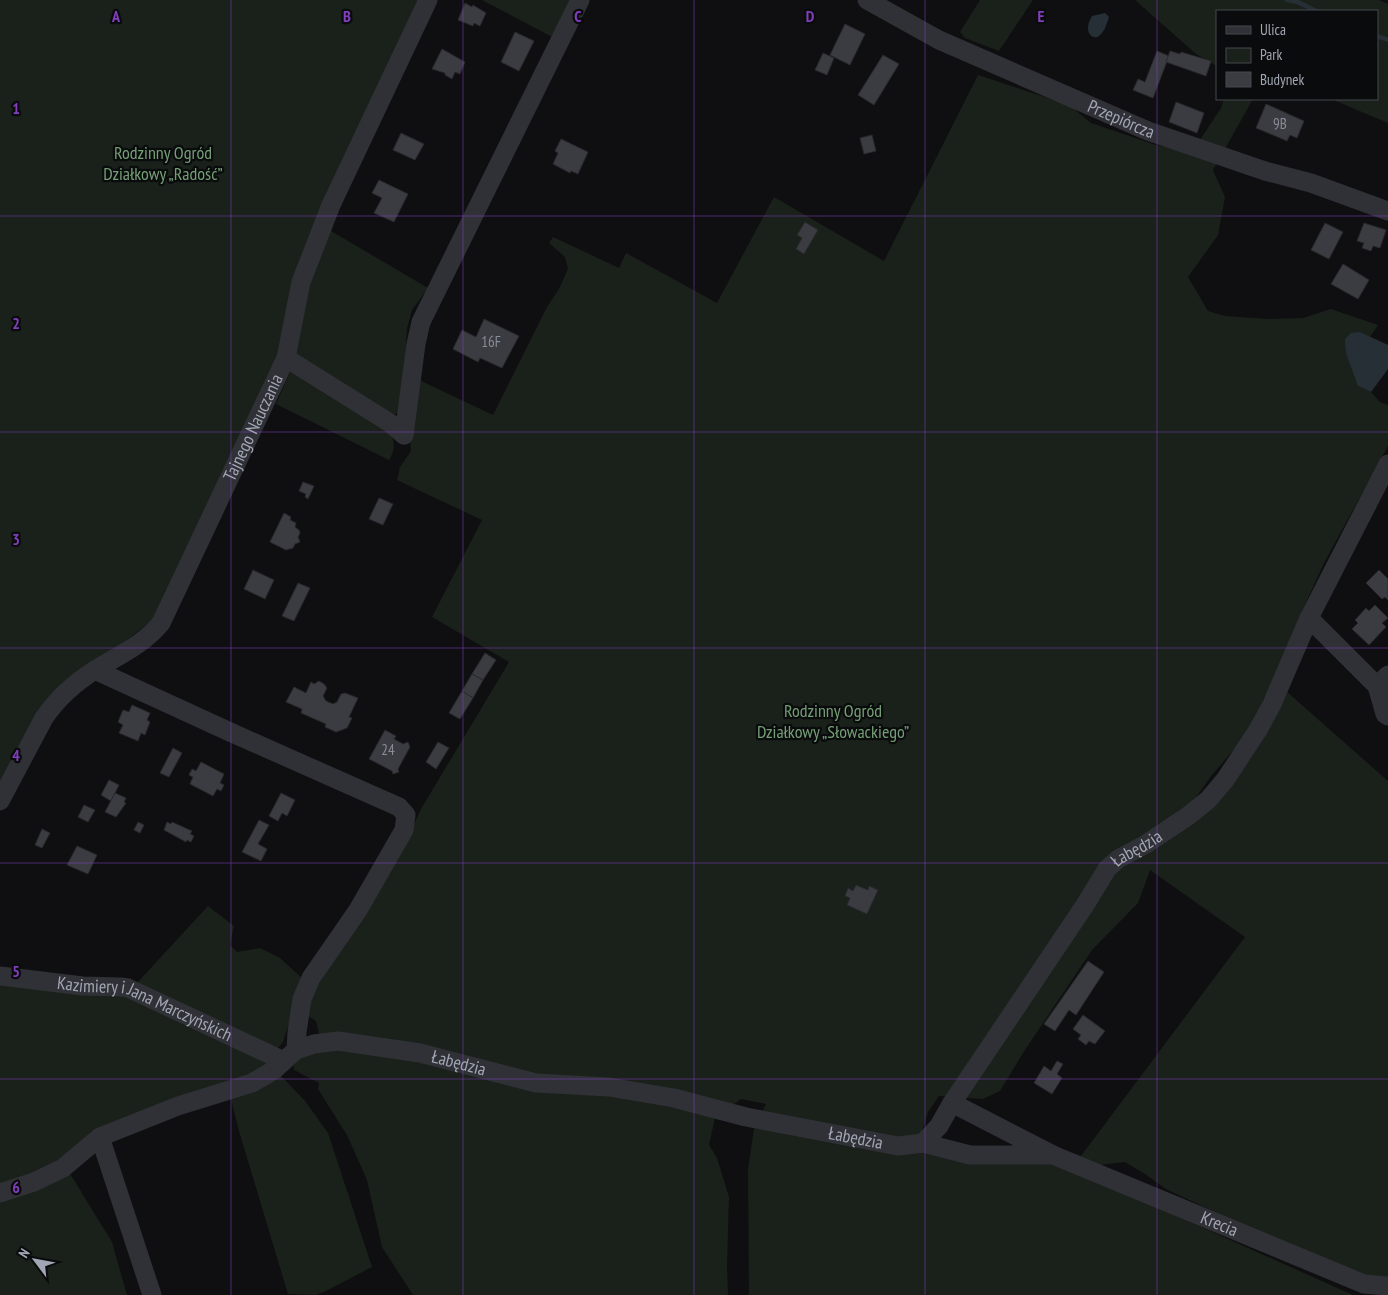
<svg xmlns="http://www.w3.org/2000/svg" width="1388" height="1295" font-family="'PT Sans Narrow',sans-serif">
<rect width="100%" height="100%" fill="#0f0f11"/>
<!-- green -->
<g fill="#1a211a">
<path d="M 0,0 L 418,0 L 320,209 L 294,280 L 275,365 L 155,618 L 43,705 L 0,789 Z"/>
<path d="M 482,0 L 570,0 L 556,39 Z"/>
<path d="M 980,0 L 1033,0 L 999,51 L 965,38 L 960,32 Z"/>
<path d="M 1135,0 L 1379,0 L 1388,4 L 1388,123 L 1331,99 L 1377,99 L 1377,11 L 1217,11 L 1217,66 L 1196,54 Z"/>
<path d="M 978,75 L 1069,105 L 1091,123 L 1156,145 L 1192,152 L 1221,108 L 1224,99 L 1253,99 L 1213,170 L 1225,197 L 1218,235 L 1188,277 L 1208,311 L 1225,316 L 1266,319 L 1303,318 L 1331,309 L 1378,325 L 1370,337 L 1360,332 L 1358,386 L 1371,392 L 1380,402 L 1388,405 L 1388,446 L 1324,563 L 1302,611 L 1274,679 L 1258,710 L 1248,733 L 1212,775 L 1189,807 L 1241,771 L 1265,737 L 1286,691 L 1388,781 L 1388,1278 L 1367,1275 L 1262,1234 L 1166,1189 L 1145,1174 L 1125,1162 L 1100,1165 L 1078,1160 L 1245,937 L 1150,870 L 1138,903 L 1092,950 L 1023,1053 L 1000,1091 L 983,1099 L 939,1096 L 928,1112 L 922,1131 L 931,1151 L 1050,1159 L 1353,1295 L 749,1295 L 748,1169 L 754,1129 L 766,1104 L 741,1099 L 715,1118 L 709,1145 L 717,1158 L 729,1197 L 727,1265 L 728,1295 L 413,1295 L 382,1247 L 367,1180 L 347,1135 L 318,1089 L 319,1083 L 294,1070 L 292,1058 L 320,1038 L 316,1021 L 305,1014 L 312,995 L 411,831 L 421,809 L 509,662 L 432,617 L 482,520 L 397,480 L 400,467 L 411,451 L 409,429 L 417,379 L 493,415 L 547,307 L 559,289 L 568,269 L 565,257 L 549,243 L 553,237 L 619,268 L 626,253 L 717,303 L 774,197 L 884,261 Z"/>
<path d="M 326,228 L 428,288 L 412,310 L 407,328 L 403,398 L 398,413 L 392,415 L 294,357 L 308,282 Z"/>
<path d="M 291,370 L 391,433 C 395,444 395,450 389,460 L 276,404 Z"/>
<path d="M 208,906 L 234,926 L 230,945 L 237,952 L 260,948 L 280,958 L 303,979 L 283,1042 L 267,1061 L 305,1101 L 328,1133 L 372,1267 L 324,1292 L 316,1295 L 288,1294 L 239,1131 L 228,1087 L 126,1121 L 69,1172 L 112,1242 L 127,1295 L 0,1295 L 0,984 L 125,996 Z"/>
</g>
<!-- water -->
<g fill="#262f35">
<path d="M 1105,13 L 1109,17 C 1107,23 1105,31 1100,35 C 1094,41 1087,34 1088,27 C 1088,23 1090,20 1092,16 Z"/>
<path d="M 1360,332 L 1388,345 L 1388,369 L 1371,392 L 1358,386 L 1346,353 L 1345,339 L 1351,333 Z"/>
</g>
<g fill="none" stroke-linecap="round" stroke-linejoin="round">
<!-- stream -->
<g stroke="#262f35" stroke-width="4.5">
<path d="M 1287,0 L 1298,2 L 1316,11"/>
<path d="M 1377,36 L 1388,40"/>
</g>
</g>
<!-- building -->
<g fill="#3b3c41" stroke="#29292d">
<path d="M 465,3 L 472,7 L 473,5 L 486,13 L 480,26 L 474,23 L 473,26 L 458,20 Z"/>
<path d="M 845,24 L 865,34 L 850,65 L 830,55 Z"/>
<path d="M 515,32 L 534,41 L 519,71 L 501,62 Z"/>
<path d="M 442,49 L 465,62 L 460,74 L 455,72 L 452,79 L 445,75 L 445,73 L 432,69 Z"/>
<path d="M 1157,51 L 1169,56 L 1153,98 L 1133,90 L 1138,79 L 1145,82 Z"/>
<path d="M 1170,51 L 1180,54 L 1181,52 L 1211,61 L 1206,76 L 1166,62 Z"/>
<path d="M 823,53 L 834,58 L 827,75 L 815,70 Z"/>
<path d="M 883,55 L 899,64 L 874,105 L 858,95 Z"/>
<path d="M 1176,102 L 1204,113 L 1197,133 L 1169,122 Z"/>
<path d="M 1266,104 L 1304,121 L 1297,138 L 1290,135 L 1287,141 L 1256,128 Z"/>
<path d="M 401,133 L 424,144 L 415,160 L 393,150 Z"/>
<path d="M 872,135 L 876,151 L 864,154 L 860,138 Z"/>
<path d="M 561,139 L 588,152 L 578,174 L 571,171 L 570,173 L 553,164 L 558,153 L 555,151 Z"/>
<path d="M 379,180 L 408,194 L 394,222 L 374,213 L 382,198 L 372,193 Z"/>
<path d="M 805,222 L 818,230 L 804,254 L 796,249 L 802,238 L 797,235 Z"/>
<path d="M 1325,223 L 1343,232 L 1329,259 L 1311,250 Z"/>
<path d="M 1364,223 L 1386,230 L 1380,248 L 1373,246 L 1371,251 L 1362,248 L 1364,243 L 1357,241 Z"/>
<path d="M 1343,264 L 1369,280 L 1358,299 L 1331,284 Z"/>
<path d="M 484,319 L 519,336 L 502,368 L 480,358 L 478,362 L 453,349 L 462,330 L 476,337 Z"/>
<path d="M 303,482 L 314,486 L 308,499 L 305,497 L 306,494 L 299,491 Z"/>
<path d="M 379,498 L 393,504 L 383,525 L 369,519 Z"/>
<path d="M 284,513 L 291,517 L 290,520 L 296,523 L 295,527 L 299,530 L 300,533 L 298,537 L 300,542 L 295,544 L 293,548 L 286,550 L 270,542 Z"/>
<path d="M 253,570 L 274,580 L 265,599 L 244,589 Z"/>
<path d="M 1379,570 L 1388,579 L 1388,600 L 1385,597 L 1382,599 L 1366,583 Z"/>
<path d="M 298,583 L 310,588 L 294,621 L 282,616 Z"/>
<path d="M 1375,605 L 1388,618 L 1382,623 L 1386,627 L 1369,645 L 1352,629 L 1358,623 L 1355,620 L 1366,608 L 1369,611 Z"/>
<path d="M 485,653 L 496,660 L 483,680 L 472,674 Z"/>
<path d="M 472,674 L 483,680 L 473,698 L 462,691 Z"/>
<path d="M 319,681 L 324,684 L 327,688 L 323,696 L 326,701 L 333,704 L 337,702 L 341,694 L 345,693 L 358,698 L 349,717 L 352,718 L 347,728 L 336,732 L 325,727 L 326,724 L 301,713 L 302,709 L 286,702 L 294,687 L 306,693 L 311,682 L 314,684 Z"/>
<path d="M 462,691 L 473,698 L 460,719 L 449,713 Z"/>
<path d="M 132,705 L 150,713 L 147,720 L 150,722 L 145,735 L 141,733 L 138,741 L 119,733 L 123,725 L 118,722 L 123,710 L 129,712 Z"/>
<path d="M 385,730 L 396,736 L 394,739 L 403,744 L 408,742 L 410,747 L 398,769 L 399,772 L 393,774 L 392,771 L 369,759 Z"/>
<path d="M 438,742 L 449,748 L 436,769 L 426,762 Z"/>
<path d="M 173,748 L 182,753 L 169,777 L 160,773 Z"/>
<path d="M 201,762 L 224,774 L 220,783 L 224,785 L 221,791 L 217,789 L 213,796 L 190,784 L 193,777 L 189,775 L 192,769 L 196,771 Z"/>
<path d="M 109,780 L 119,785 L 111,801 L 101,795 Z"/>
<path d="M 115,793 L 126,798 L 124,802 L 126,803 L 116,817 L 105,812 Z"/>
<path d="M 281,793 L 295,800 L 287,816 L 282,813 L 278,821 L 269,816 Z"/>
<path d="M 84,805 L 95,810 L 88,822 L 78,817 Z"/>
<path d="M 259,820 L 269,825 L 258,844 L 267,849 L 261,861 L 242,852 Z"/>
<path d="M 138,822 L 144,825 L 140,833 L 134,830 Z"/>
<path d="M 167,822 L 171,824 L 172,822 L 192,831 L 190,834 L 194,836 L 191,842 L 187,840 L 186,842 L 164,830 Z"/>
<path d="M 42,829 L 50,833 L 42,848 L 35,845 Z"/>
<path d="M 77,846 L 97,855 L 88,874 L 67,865 Z"/>
<path d="M 856,885 L 868,890 L 869,886 L 878,890 L 867,914 L 847,905 L 850,898 L 845,896 L 848,888 L 853,891 Z"/>
<path d="M 1088,961 L 1104,972 L 1076,1015 L 1069,1010 L 1055,1031 L 1044,1024 Z"/>
<path d="M 1083,1015 L 1105,1031 L 1095,1044 L 1089,1041 L 1086,1045 L 1078,1039 L 1081,1035 L 1073,1029 Z"/>
<path d="M 1057,1061 L 1063,1064 L 1057,1074 L 1062,1078 L 1052,1094 L 1034,1083 L 1044,1066 L 1051,1071 Z"/>
</g>
<g fill="none" stroke-linecap="round" stroke-linejoin="round">
<!-- minor -->
<g stroke="#303136" stroke-width="19">
<path id="s1" d="M 867,0 L 939,40 L 1148,131 L 1265,171 L 1311,183 L 1388,211"/>
<path d="M 286,358 L 390,423 L 404,435"/>
<path d="M 404,435 L 416,344 L 421,322 L 580,0"/>
<path d="M 1309,618 L 1377,686 L 1388,675"/>
<path d="M 95,670 L 230,732 L 399,807 L 406,815 L 404,830 L 358,910 L 311,978 L 302,999 L 297,1032 L 296,1050"/>
<path d="M 1377,686 L 1385,714 L 1388,716"/>
<path id="s2" d="M 0,801 L 44,718 C 57,699 76,682 95,670 C 119,655 143,645 161,623 L 286,358 L 301,282 L 331,205 L 428,0"/>
<path id="s3" d="M 0,976 L 83,986 L 121,987 L 128,988 L 284,1061"/>
<path d="M 100,1137 L 152,1295"/>
<path d="M 923,1143 L 970,1155 L 1053,1155 L 952,1103"/>
<path id="s4" d="M 1053,1155 L 1364,1284 L 1388,1286"/>
<path id="s5" d="M 0,1193 L 34,1182 L 63,1168 L 100,1137 L 178,1106 L 252,1083 L 274,1070 L 296,1050 L 314,1044 L 338,1041 L 420,1053 L 536,1083 L 609,1087 L 674,1098 L 746,1117 L 898,1146 L 923,1143 L 939,1126 L 952,1103 L 1085,905 L 1107,869 L 1118,859 L 1146,844 L 1188,816 L 1208,800 L 1225,780 L 1258,730 L 1272,704 L 1309,618 L 1388,464"/>
</g>
</g>
<!-- grid -->
<path fill="none" stroke="#813ebd" stroke-width="1" stroke-opacity="0.55" d="M 231,0 L 231,1295M 463,0 L 463,1295M 694,0 L 694,1295M 925,0 L 925,1295M 1157,0 L 1157,1295M 0,216 L 1388,216M 0,432 L 1388,432M 0,648 L 1388,648M 0,863 L 1388,863M 0,1079 L 1388,1079"/>
<g text-anchor="middle" stroke-width="4.5" stroke-linejoin="round" paint-order="stroke">
<!-- number labels -->
<g font-size="15" fill="#878c96">
<text x="1280" y="129">9B</text>
<text x="491" y="347">16F</text>
<text x="388" y="755">24</text>
</g>
<!-- street labels -->
<g font-size="18" fill="#a0a6b3" stroke="#0a0b0c">
<text dy="6" stroke="none"><textPath href="#s1" startOffset="281">Przepiórcza</textPath></text>
<text dy="6" stroke="none"><textPath href="#s2" startOffset="462">Tajnego Nauczania</textPath></text>
<text dy="6" stroke="none"><textPath href="#s5" startOffset="1339">Łabędzia</textPath></text>
<text dy="6" stroke="none"><textPath href="#s3" startOffset="150">Kazimiery i Jana Marczyńskich</textPath></text>
<text dy="6" stroke="none"><textPath href="#s5" startOffset="499">Łabędzia</textPath></text>
<text dy="6" stroke="none"><textPath href="#s5" startOffset="904">Łabędzia</textPath></text>
<text dy="6" stroke="none"><textPath href="#s4" startOffset="180">Krecia</textPath></text>
</g>
<!-- park labels -->
<g font-size="18" fill="#759f76" stroke="#0a0b0c">
<text x="163" y="159">Rodzinny Ogród<tspan x="163" dy="21">Działkowy „Radość”</tspan></text>
<text x="833" y="717">Rodzinny Ogród<tspan x="833" dy="21">Działkowy „Słowackiego”</tspan></text>
</g>
</g>
<g font-size="16" text-anchor="middle" font-weight="bold" fill="#813ebd" stroke="#0a0b0c" stroke-width="4.5" stroke-linejoin="round" paint-order="stroke">
<text x="116" y="22">A</text>
<text x="347" y="22">B</text>
<text x="578" y="22">C</text>
<text x="810" y="22">D</text>
<text x="1041" y="22">E</text>
<text x="16" y="114">1</text>
<text x="16" y="329">2</text>
<text x="16" y="545">3</text>
<text x="16" y="761">4</text>
<text x="16" y="977">5</text>
<text x="16" y="1193">6</text>
</g>
<!-- legend -->
<rect x="1216" y="10" width="162" height="90" fill="#0a0b0c" stroke="#46494f"/>
<rect x="1226" y="26" width="25" height="8" fill="#303136" stroke="#46494f"/>
<text x="1260" y="35" font-size="15" fill="#a0a6b3">Ulica</text>
<rect x="1226" y="48" width="25" height="15" fill="#1a211a" stroke="#46494f"/>
<text x="1260" y="60" font-size="15" fill="#a0a6b3">Park</text>
<rect x="1226" y="72" width="25" height="15" fill="#3b3c41" stroke="#46494f"/>
<text x="1260" y="85" font-size="15" fill="#a0a6b3">Budynek</text>
<!-- north arrow -->
<g transform="translate(35 1260) rotate(302)" stroke="#0a0b0c" stroke-width="4" paint-order="stroke">
<path d="M0-4L9 19L0 12L-9 19Z" fill="#a0a6b3"/>
<text y="-8" font-size="14" font-weight="bold" text-anchor="middle" fill="#a0a6b3">N</text>
</g>
</svg>
